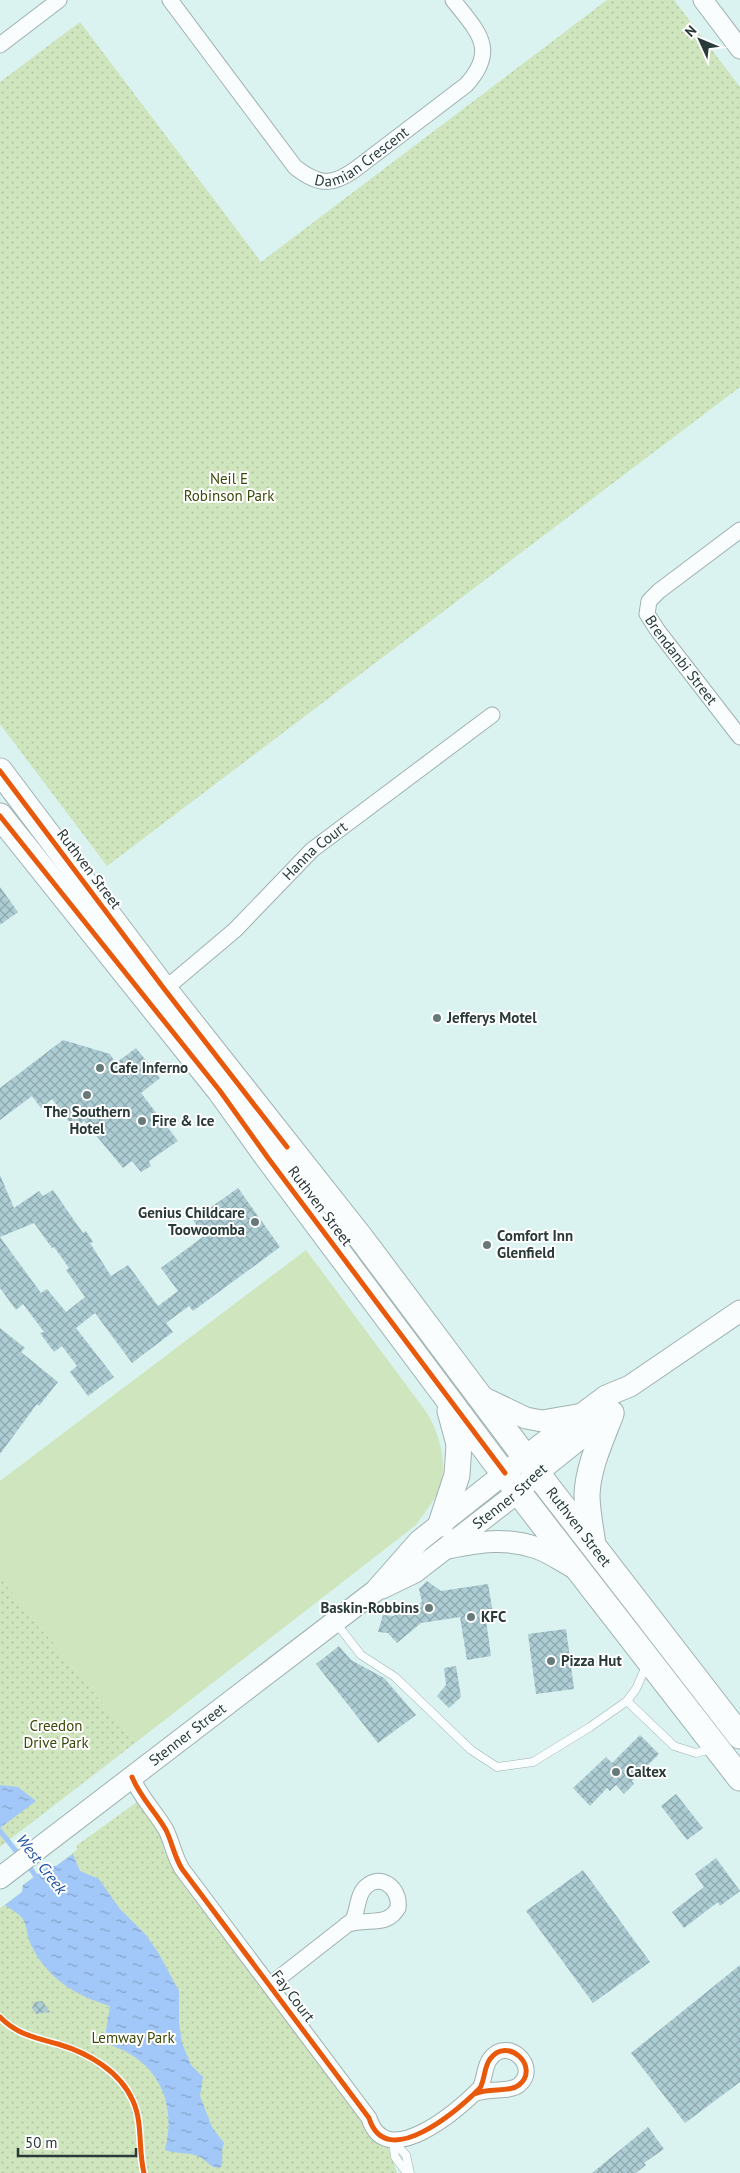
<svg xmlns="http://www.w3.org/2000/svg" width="740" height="2173" font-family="'PT Sans',sans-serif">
<defs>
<pattern id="park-dots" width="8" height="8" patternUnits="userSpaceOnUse" patternTransform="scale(1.25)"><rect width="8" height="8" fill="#cfe5bd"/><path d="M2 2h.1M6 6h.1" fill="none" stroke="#b2c5a3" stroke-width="1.8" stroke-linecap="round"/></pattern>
<pattern id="water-ripples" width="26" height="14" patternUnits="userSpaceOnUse" patternTransform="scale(1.25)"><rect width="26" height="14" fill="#a2c8f9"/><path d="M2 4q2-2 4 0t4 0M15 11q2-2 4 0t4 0" fill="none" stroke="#84a3cb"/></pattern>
<pattern id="building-cross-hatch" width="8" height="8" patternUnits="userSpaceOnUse" patternTransform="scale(1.25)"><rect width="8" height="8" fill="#adcdd4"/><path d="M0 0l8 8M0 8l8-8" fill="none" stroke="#8da7ad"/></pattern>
</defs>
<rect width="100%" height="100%" fill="#daf2f0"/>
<!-- green -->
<path fill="#cfe5bd" d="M 306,1250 L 427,1413 C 441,1437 450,1470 436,1496 C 430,1506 422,1516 416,1525 L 135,1743 L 0,1578 L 0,1481 Z"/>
<!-- park -->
<g fill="url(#park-dots)">
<path d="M 607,0 L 674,0 L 740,87 L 740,387 L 107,866 L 0,724 L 0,82 L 80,22 L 261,262 Z"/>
<path d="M 0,1578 L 135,1743 L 0,1847 Z"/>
<path d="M 137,1802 L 140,1804 L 157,1826 L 165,1853 L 178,1878 L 367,2128 L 388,2147 L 397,2173 L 0,2173 L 0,1908 L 22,1892 L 23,1885 L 49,1866 L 56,1866 L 78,1849 L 76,1846 Z"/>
</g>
<!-- water -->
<g fill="url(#water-ripples)">
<path d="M 0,1785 L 18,1787 L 36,1801 L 0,1828 Z"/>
<path d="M 73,1854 L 80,1871 L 99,1879 L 120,1909 L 146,1935 L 159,1954 L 179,1991 L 179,2023 L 182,2043 L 191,2065 L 203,2077 L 200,2096 L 212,2127 L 224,2143 C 220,2152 224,2159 221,2167 C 212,2170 207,2161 200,2157 C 187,2151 178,2155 165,2150 C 178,2099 155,2057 104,2043 L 110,2006 C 76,1996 47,1978 31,1945 C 27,1937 27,1926 23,1919 C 20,1914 10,1909 5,1905 L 22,1892 L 23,1885 L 49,1866 L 56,1866 Z"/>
</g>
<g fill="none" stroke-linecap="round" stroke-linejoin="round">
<!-- stream -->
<g stroke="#a2c8f9" stroke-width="5">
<path d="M 0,1831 L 20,1856"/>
<path d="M 27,1864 L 38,1879"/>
</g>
</g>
<!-- building -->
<g fill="url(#building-cross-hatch)" fill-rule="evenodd">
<path d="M 0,887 L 18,912 L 0,925 Z"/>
<path d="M 63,1040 L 110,1054 L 116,1063 L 136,1048 L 160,1078 L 141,1093 L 178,1141 L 149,1161 L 151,1166 L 141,1172 L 132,1161 L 123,1168 L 84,1121 L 74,1128 L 52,1099 L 41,1108 L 32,1096 L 0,1120 L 0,1088 Z"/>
<path d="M 0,1175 L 14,1208 L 39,1191 L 43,1196 L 53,1190 L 83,1233 L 86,1231 L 93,1242 L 90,1243 L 111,1276 L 128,1265 L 158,1306 L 178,1291 L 161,1268 L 204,1236 L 193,1220 L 238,1188 L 280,1247 L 193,1311 L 189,1306 L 166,1323 L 173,1332 L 132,1363 L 95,1313 L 76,1328 L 114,1377 L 88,1396 L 70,1372 L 77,1366 L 62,1346 L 54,1352 L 40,1333 L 44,1332 L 23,1304 L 16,1310 L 0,1288 ZM 34,1223 L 52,1248 L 54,1247 L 69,1268 L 66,1270 L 85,1297 L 66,1312 L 47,1289 L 41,1293 L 0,1237 Z"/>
<path d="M 0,1328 L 25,1348 L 21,1352 L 58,1382 L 39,1406 L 37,1404 L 0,1454 Z"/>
<path d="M 427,1581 L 441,1591 L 488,1584 L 494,1619 L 486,1620 L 491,1656 L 467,1660 L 460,1617 L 421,1623 L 397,1643 L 388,1633 L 378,1632 L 383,1615 L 393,1616 L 422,1602 L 419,1589 Z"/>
<path d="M 566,1629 L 574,1689 L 536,1694 L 528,1634 Z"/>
<path d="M 339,1646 L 351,1660 L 384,1678 L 416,1715 L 378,1743 L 316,1664 Z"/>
<path d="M 456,1666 L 461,1697 L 449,1708 L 437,1696 L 446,1685 L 444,1668 Z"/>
<path d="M 640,1735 L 659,1754 L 632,1781 L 634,1784 L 624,1794 L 616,1785 L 610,1791 L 607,1788 L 590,1806 L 573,1788 L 606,1757 L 612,1763 Z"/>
<path d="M 676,1794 L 703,1828 L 687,1840 L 661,1806 Z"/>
<path d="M 716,1858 L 740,1891 L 720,1906 L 718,1902 L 684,1928 L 672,1912 L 704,1887 L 695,1874 Z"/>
<path d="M 583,1870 L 650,1962 L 593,2003 L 526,1911 Z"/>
<path d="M 740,1965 L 740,2082 L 685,2123 L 631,2053 Z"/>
<path d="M 42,2001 L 50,2012 L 36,2014 L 32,2008 L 35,2002 Z"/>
<path d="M 648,2127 L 664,2149 L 644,2163 L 646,2165 L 636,2173 L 592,2173 Z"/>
</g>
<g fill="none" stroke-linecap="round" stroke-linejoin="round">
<!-- service casing -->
<g stroke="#9fb2b0" stroke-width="9">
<g id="service">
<path d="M 336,1623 L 361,1655 L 395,1677 L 471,1750 L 497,1767 L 533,1762 L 590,1727 L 627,1701 L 636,1689 L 647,1664"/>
<path d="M 627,1701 L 674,1746 L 696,1753 L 712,1749"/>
<path d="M 393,2141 L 406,2155 L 410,2173"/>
<path d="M 393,2141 L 395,2157 L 407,2173"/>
</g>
</g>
<!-- minor casing -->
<g stroke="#9fb2b0" stroke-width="17">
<g id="minor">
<path id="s1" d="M 170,0 L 295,167 C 319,186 333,186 357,168 L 466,85 C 499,49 477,31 453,0"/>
<path d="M 0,45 L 59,0"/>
<path id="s2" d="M 740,530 L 659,591 L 649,601 L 647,614 L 658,631 L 740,737"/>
<path id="s3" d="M 159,994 L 235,930 L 312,850 L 492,715"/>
<path d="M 132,1777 C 140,1797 155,1811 166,1830 C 172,1842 174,1856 182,1869 L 369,2118 C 386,2173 458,2110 480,2088 C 485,2079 484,2067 490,2059 C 507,2035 541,2067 519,2085 C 509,2093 489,2087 474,2094"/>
<path d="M 270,1985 L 353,1920 C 358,1910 357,1898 363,1890 C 377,1871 401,1886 398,1908 C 387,1928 366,1917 346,1925"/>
</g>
</g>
<!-- tertiary casing -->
<g stroke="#9fb2b0" stroke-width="21">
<path id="tertiary" d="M 703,0 L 740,49"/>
</g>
<!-- secondary casing -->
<g stroke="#9fb2b0" stroke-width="23">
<g id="secondary">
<path d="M 480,1396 L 526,1418 L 542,1421 L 577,1415"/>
<path d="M 448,1548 C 479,1542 506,1537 537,1548 C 551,1553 565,1563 578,1570"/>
<path id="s4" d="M 382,1588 L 415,1572 L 518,1492 L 537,1473 L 613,1412"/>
<path id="s5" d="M 0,1878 L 375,1591 L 419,1541 L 539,1446 L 606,1396 L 630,1386 L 740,1311"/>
</g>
</g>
<!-- trunk casing -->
<g stroke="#9fb2b0" stroke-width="27">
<g id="trunk">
<path id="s6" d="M 0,771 L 165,990 L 361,1238 L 537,1473 L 740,1736"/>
<path d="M 0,816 L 220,1091 L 268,1158 L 495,1462 L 740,1778"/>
<path d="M 441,1524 L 457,1475 L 459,1444 L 450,1411"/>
<path d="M 593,1545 C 591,1529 587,1511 587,1495 C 588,1467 601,1440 611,1414"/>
</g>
</g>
<!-- service -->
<use href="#service" stroke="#f9fdfd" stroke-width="8"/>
<!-- minor -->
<use href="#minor" stroke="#f9fdfd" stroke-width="15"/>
<!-- tertiary -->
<use href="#tertiary" stroke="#f9fdfd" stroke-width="19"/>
<!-- secondary -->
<use href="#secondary" stroke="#f9fdfd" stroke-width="21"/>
<!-- trunk -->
<use href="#trunk" stroke="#f9fdfd" stroke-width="25"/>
<!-- cycleway casing -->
<g stroke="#fff" stroke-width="8">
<g id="cycleway">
<path d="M 0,771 L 165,990 L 287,1147"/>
<path d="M 0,816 L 220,1091 L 268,1158 L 505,1473"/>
<path d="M 132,1777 C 140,1797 155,1811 166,1830 C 172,1842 174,1856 182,1869 L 369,2118 C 386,2173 458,2110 480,2088 C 485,2079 484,2067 490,2059 C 507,2035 541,2067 519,2085 C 509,2093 489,2087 474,2094"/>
<path d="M 0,2017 C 16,2034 36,2038 58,2044 C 88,2053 120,2071 133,2101 C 143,2123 138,2149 144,2173"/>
</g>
</g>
<!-- cycleway -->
<use href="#cycleway" stroke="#e8590c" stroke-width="5"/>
</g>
<!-- markers -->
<g fill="#677a79" stroke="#fff" stroke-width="2">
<circle cx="437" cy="1018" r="5"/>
<circle cx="100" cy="1068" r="5"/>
<circle cx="87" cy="1095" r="5"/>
<circle cx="142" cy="1121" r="5"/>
<circle cx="255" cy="1222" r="5"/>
<circle cx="487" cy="1245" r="5"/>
<circle cx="429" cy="1608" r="5"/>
<circle cx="471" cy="1617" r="5"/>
<circle cx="551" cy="1661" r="5"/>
<circle cx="616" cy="1772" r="5"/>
</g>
<g text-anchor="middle" stroke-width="4" stroke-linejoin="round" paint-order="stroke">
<!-- street labels -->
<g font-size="15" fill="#293a39" stroke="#fff">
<text dy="5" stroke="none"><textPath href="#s1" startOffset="286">Damian Crescent</textPath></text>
<text dy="5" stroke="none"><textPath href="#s2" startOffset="186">Brendanbi Street</textPath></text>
<text dy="5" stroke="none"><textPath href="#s3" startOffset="212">Hanna Court</textPath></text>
<text transform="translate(89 869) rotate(53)" y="5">Ruthven Street</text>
<text transform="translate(320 1206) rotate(53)" y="5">Ruthven Street</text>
<text dy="5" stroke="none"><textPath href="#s4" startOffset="158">Stenner Street</textPath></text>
<text dy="5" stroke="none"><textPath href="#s6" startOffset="952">Ruthven Street</textPath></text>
<text dy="5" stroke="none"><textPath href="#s5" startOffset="236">Stenner Street</textPath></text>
<text transform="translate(293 1996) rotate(53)" y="5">Fay Court</text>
</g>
<!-- park labels -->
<g font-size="15" fill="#3a4808" stroke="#fff">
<text x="229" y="484">Neil E<tspan x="229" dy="17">Robinson Park</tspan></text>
<text x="56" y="1731">Creedon<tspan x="56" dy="17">Drive Park</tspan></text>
<text x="133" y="2043">Lemway Park</text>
</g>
<!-- poi labels -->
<g font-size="15" font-weight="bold" fill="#293a39" stroke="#fff" text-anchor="start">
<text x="447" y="1023">Jefferys Motel</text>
<text x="110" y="1073">Cafe Inferno</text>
<text x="87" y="1117" text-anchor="middle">The Southern<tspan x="87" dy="17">Hotel</tspan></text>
<text x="152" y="1126">Fire &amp; Ice</text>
<text x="245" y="1218" text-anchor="end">Genius Childcare<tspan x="245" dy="17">Toowoomba</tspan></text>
<text x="497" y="1241">Comfort Inn<tspan x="497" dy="17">Glenfield</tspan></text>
<text x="419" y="1613" text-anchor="end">Baskin-Robbins</text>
<text x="481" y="1622">KFC</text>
<text x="561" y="1666">Pizza Hut</text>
<text x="626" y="1777">Caltex</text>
</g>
<!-- water labels -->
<g font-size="16" font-style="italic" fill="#1e52a3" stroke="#fff">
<text transform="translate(42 1864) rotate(52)" y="6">West Creek</text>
</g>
</g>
<!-- north arrow -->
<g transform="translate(700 40) rotate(314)" stroke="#ffffff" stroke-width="4" paint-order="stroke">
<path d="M0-4L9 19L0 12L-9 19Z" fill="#293a39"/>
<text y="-8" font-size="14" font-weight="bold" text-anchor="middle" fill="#293a39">N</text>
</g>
<!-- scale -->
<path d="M18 2148v8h118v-8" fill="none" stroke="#293a39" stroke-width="2.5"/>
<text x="25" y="2148" font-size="15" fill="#293a39" stroke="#ffffff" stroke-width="4" paint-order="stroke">50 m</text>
</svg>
